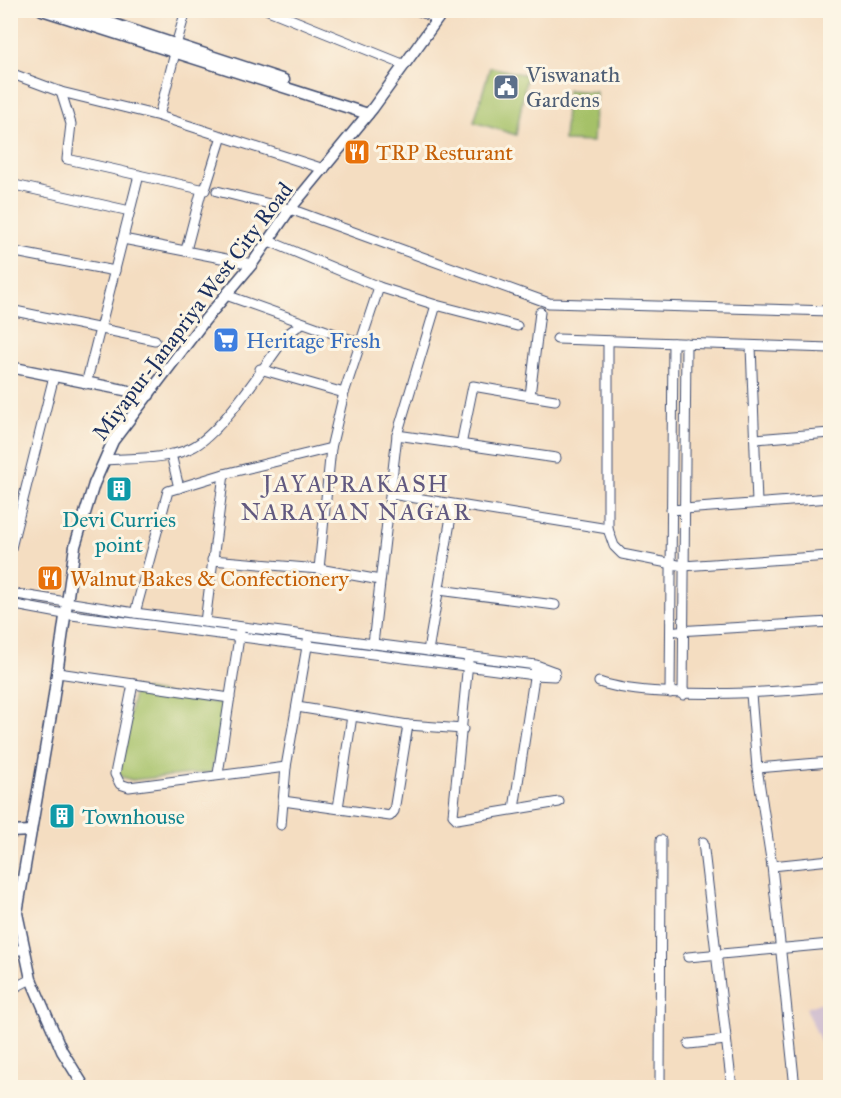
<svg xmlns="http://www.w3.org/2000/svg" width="841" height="1098" font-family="'IM FELL Great Primer',serif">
<rect width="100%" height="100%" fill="#fcf5e5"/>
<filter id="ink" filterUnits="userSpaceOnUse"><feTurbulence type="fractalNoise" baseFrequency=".0167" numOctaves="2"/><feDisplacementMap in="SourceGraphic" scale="12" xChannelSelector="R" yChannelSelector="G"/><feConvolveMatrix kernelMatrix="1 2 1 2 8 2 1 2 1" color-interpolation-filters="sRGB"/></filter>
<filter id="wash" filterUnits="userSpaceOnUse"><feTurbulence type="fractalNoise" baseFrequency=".008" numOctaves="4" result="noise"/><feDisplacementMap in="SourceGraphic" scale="24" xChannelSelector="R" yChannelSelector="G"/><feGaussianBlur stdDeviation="1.35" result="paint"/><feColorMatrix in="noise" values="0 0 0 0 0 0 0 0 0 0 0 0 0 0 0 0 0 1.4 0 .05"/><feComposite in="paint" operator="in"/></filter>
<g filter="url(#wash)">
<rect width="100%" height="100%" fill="#f4ddc1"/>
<!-- industrial -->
<path fill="#cfbdcf" d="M 830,999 L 830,1064 L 806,1008 Z"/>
<!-- green -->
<g fill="#a5c168" stroke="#607863" stroke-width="1.5">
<path d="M 490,67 L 527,75 L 516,135 L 474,122 Z"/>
<path d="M 567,90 L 596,92 L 593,142 L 564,141 Z"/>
<path d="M 135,688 L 223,704 L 212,772 L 132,780 L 122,777 L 118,770 Z"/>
</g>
</g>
<g filter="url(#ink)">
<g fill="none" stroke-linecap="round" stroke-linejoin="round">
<!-- minor casing -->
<g stroke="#3c496d" stroke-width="11">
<g id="minor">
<path d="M 268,10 L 405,65"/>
<path d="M 416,10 L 438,19"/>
<path d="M 10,11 L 11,10"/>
<path d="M 176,45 L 186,10"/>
<path d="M 10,73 L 61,92 L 159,116 L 324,169"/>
<path d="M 61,92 L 71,124 L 67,159 L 205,190 L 222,136"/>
<path d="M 159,116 L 175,53"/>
<path d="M 10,184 L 130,211"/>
<path d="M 217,191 L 290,209 L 549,303 L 830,311"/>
<path d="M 123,239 L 252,264"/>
<path d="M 269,241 L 379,287 L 436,305 L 517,326"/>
<path d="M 186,250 L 202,189"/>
<path d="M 10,251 L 115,271"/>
<path d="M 226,295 L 360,343"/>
<path d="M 10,310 L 155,340"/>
<path d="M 557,339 L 830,348"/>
<path d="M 608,341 L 608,529 L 614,546 L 622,554 L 683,566 L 830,556"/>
<path d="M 751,346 L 757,503"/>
<path d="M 260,369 L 344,393"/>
<path d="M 86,384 L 139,175"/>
<path d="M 530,396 L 555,400"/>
<path d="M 397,435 L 556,458"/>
<path d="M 756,439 L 830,433"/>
<path d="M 461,445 L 473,386 L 530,396 L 540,312"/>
<path d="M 171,454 L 179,488"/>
<path d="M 105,460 C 132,458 166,460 191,448 C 222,434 266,362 289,333 L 301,324"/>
<path d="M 391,494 L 608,529"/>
<path d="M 671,510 L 830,498"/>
<path d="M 10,552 L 54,376"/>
<path d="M 212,560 L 319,569 L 380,580"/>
<path d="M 319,569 L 331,448 L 344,393 L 379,287"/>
<path d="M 439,590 L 555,605"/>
<path d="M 10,593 L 135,613 L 536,665 L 555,672"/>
<path d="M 10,604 L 64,614 L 534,675 L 554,676 L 555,672"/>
<path d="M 135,613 L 168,491 L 224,474 L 331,448"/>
<path d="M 205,622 L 224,474"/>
<path d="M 677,631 L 830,622"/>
<path d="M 373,644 L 397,435 L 436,305"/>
<path d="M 428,651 L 453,505"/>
<path d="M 468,662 L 453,815 L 457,819 L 559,802"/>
<path d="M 58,673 L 230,698"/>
<path d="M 599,682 C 620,689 641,691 663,692 C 719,696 774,692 830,687"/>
<path d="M 133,684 L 115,774 L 120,784 L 129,787 L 286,767"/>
<path d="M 670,693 L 673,343"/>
<path d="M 751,694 L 757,768 L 772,866 L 795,1088"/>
<path d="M 683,695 L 686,343"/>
<path d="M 297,707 L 408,725 L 463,729"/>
<path d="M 757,768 L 830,762"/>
<path d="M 218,774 L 240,631"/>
<path d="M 283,801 L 390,816 L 394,811 L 408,725"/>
<path d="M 338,808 L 352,716"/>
<path d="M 514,809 L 535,671"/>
<path d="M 281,825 L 286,767 L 308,641"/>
<path d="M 703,842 L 732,1088"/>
<path d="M 772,866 L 830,860"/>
<path d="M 10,952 L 23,949"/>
<path d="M 688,957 L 830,944"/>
<path d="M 10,990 L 31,979"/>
<path d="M 689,1044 L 726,1040"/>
<path d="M 660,1088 L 661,840"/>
</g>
</g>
<!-- tertiary casing -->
<g stroke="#3c496d" stroke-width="13">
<g id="tertiary">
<path d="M 42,10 L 368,114"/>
<path d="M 71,10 L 284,80"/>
<path d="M 10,367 L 149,395"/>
<path d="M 10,832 L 31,831"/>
<path d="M 85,1088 L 62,1051 L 31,979 L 17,913 L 52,709 L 75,546 L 94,484 L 113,441 L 205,320 L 252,264 L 290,209 L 373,108 L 444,10"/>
</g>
</g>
<!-- minor -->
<use href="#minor" stroke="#fff" stroke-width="9"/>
<!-- tertiary -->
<use href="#tertiary" stroke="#fff" stroke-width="10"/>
</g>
</g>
<!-- icons -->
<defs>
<g id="civic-square" transform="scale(1.35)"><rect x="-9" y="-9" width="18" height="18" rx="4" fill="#5c6f8a" stroke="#fcf5e5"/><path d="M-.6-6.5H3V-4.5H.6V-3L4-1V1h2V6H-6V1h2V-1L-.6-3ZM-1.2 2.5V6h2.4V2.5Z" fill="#fff"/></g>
<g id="restaurant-square" transform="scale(1.35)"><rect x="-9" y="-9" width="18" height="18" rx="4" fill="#e8710a" stroke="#fcf5e5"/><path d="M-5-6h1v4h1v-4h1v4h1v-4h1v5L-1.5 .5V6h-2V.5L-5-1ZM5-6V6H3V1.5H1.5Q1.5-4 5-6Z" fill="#fff"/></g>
<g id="supermarket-square" transform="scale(1.35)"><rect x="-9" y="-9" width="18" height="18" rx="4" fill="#3f7fe0" stroke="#fcf5e5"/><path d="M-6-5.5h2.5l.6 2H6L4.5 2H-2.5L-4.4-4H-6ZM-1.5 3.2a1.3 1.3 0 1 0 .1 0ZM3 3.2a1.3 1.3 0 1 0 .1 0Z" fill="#fff"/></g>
<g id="building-square" transform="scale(1.35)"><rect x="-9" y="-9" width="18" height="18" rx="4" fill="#0f9aa8" stroke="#fcf5e5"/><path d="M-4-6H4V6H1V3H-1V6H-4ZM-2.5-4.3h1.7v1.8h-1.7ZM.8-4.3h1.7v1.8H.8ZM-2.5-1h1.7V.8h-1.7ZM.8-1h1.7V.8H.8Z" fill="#fff"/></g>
</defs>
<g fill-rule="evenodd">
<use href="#civic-square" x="506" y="87"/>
<use href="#restaurant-square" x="357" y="152"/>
<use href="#supermarket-square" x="226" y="340"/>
<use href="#building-square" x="119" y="489"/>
<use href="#restaurant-square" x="50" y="578"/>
<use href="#building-square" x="62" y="816"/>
</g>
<g text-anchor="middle" stroke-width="6" stroke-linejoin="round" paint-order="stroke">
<!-- service labels -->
<g font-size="22" fill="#4e5e75" stroke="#fcf5e5" text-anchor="start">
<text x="526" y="82">Viswanath<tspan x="526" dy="25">Gardens</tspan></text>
</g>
<!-- food labels -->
<g font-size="22" fill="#c56008" stroke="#fcf5e5" text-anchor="start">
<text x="376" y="160">TRP Resturant</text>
<text x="70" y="586">Walnut Bakes &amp; Confectionery</text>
</g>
<!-- street labels -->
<g font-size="22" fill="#1b2f5e" stroke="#fcf5e5">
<text transform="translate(192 311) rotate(-53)" y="8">Miyapur-Janapriya West City Road</text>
</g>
<!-- shop labels -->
<g font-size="22" fill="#366cbe" stroke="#fcf5e5" text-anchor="start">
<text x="246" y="348">Heritage Fresh</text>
</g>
<!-- culture labels -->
<g font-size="22" fill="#0d838f" stroke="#fcf5e5">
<text x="119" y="527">Devi Curries<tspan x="119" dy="25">point</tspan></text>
<text x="82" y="824" text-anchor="start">Townhouse</text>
</g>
<!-- neighbourhood labels -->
<g font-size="24" letter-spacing="1.5" fill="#615980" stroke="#fcf5e5">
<text x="356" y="492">JAYAPRAKASH<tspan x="356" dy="28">NARAYAN NAGAR</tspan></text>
</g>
</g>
<!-- margin -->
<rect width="841" height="1098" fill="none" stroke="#fcf5e5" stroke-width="36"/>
</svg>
